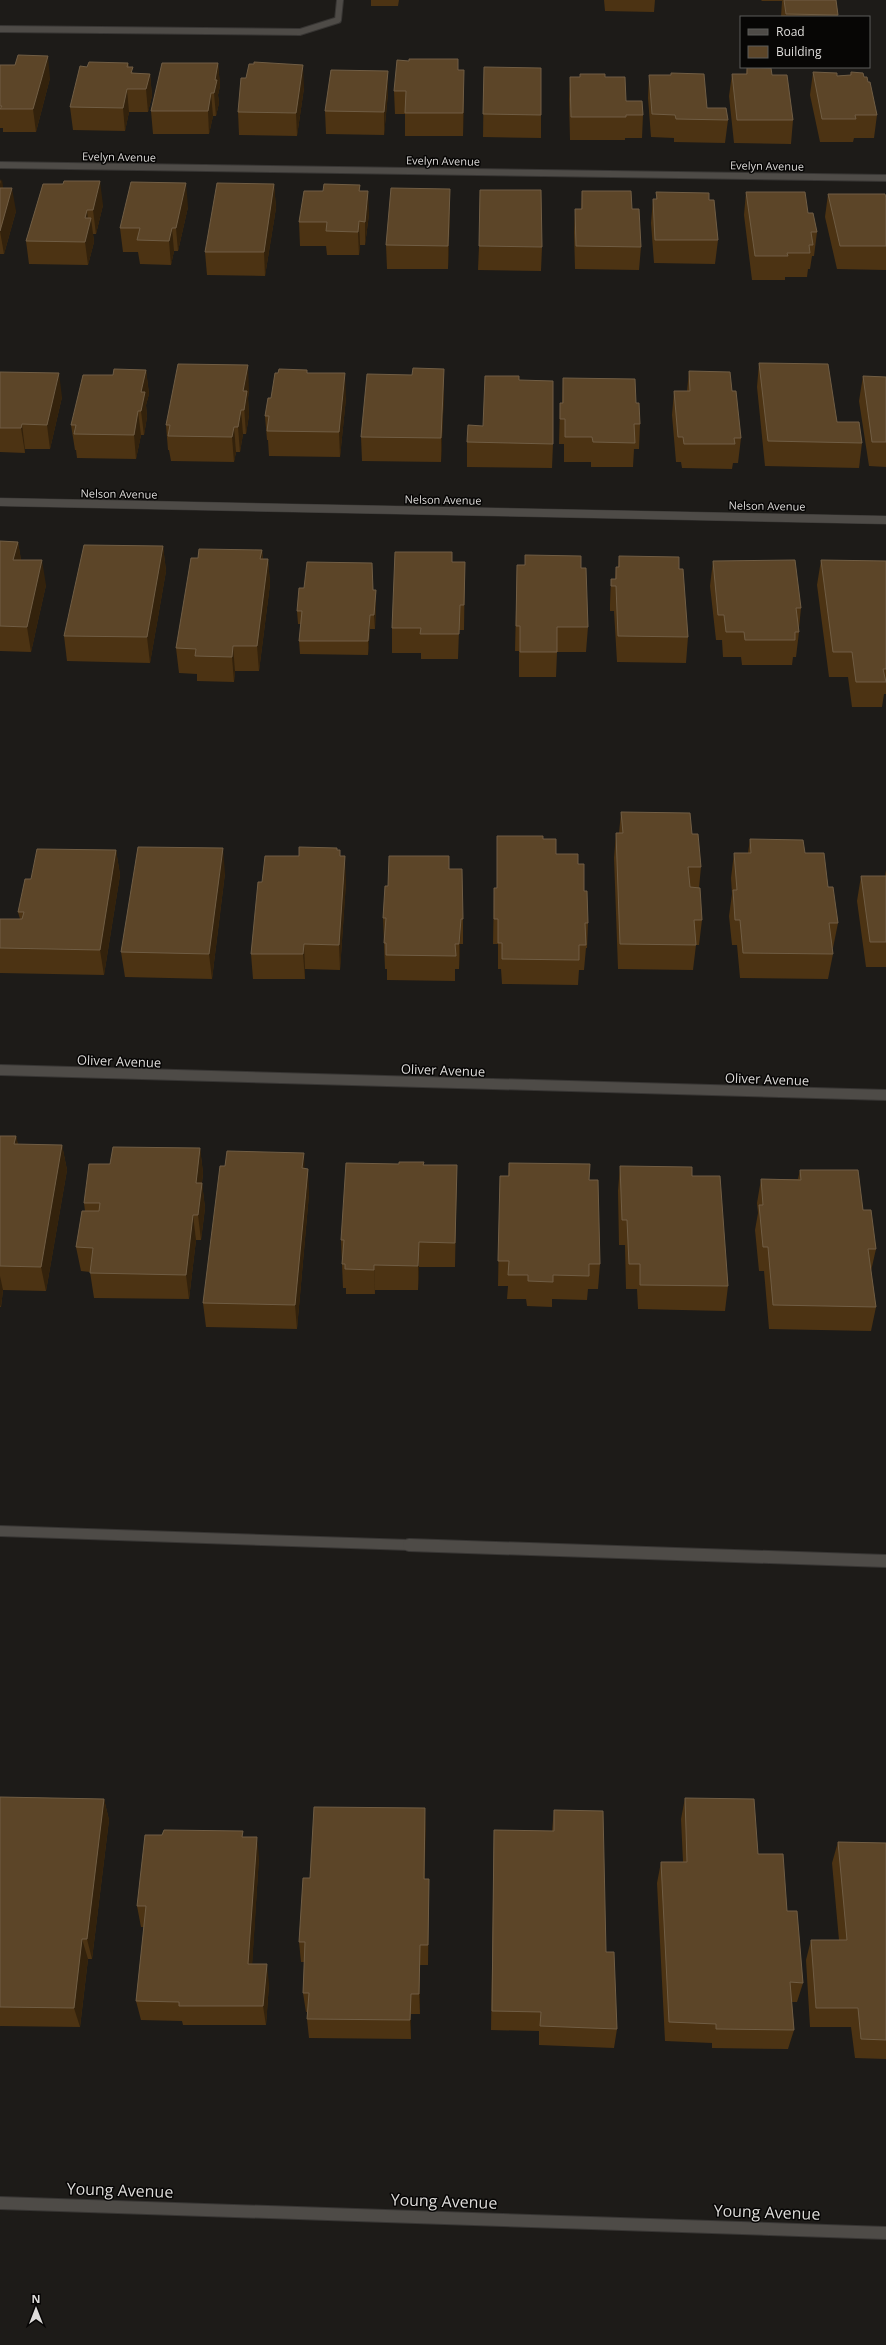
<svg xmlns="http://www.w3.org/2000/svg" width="886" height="2345" font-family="'Open Sans',sans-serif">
<rect width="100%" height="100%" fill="#1d1b18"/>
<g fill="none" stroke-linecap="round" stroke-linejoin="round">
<!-- service-far2 casing -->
<g stroke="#373533" stroke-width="8">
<path id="service-far2" d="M 0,29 L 300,32 L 338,20 L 340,0"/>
</g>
<!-- service-far1 casing -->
<g stroke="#373533" stroke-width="12">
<path id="service-far1" d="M 0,1531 L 439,1546"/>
</g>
<!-- service casing -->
<g stroke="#373533" stroke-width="14">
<path id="service" d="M 409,1545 L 886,1561"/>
</g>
<!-- minor-far2 casing -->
<g stroke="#373533" stroke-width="8">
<path id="minor-far2" d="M 0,165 L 886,178"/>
</g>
<!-- minor-far1 casing -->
<g stroke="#373533" stroke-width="9">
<path id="minor-far1" d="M 0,502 L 886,520"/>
</g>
<!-- minor casing -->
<g stroke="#373533" stroke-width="12">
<path id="minor" d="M 0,1070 L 886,1095"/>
</g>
<!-- tertiary casing -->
<g stroke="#373533" stroke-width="14">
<path id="tertiary" d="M 0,2203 L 886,2233"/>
</g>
<!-- service-far2 -->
<use href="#service-far2" stroke="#4e4b47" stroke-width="6"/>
<!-- service-far1 -->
<use href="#service-far1" stroke="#4e4b47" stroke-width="10"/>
<!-- service -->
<use href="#service" stroke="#4e4b47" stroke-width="12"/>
<!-- minor-far2 -->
<use href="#minor-far2" stroke="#4e4b47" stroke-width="6"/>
<!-- minor-far1 -->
<use href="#minor-far1" stroke="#4e4b47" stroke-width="8"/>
<!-- minor -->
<use href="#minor" stroke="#4e4b47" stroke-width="10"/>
<!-- tertiary -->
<use href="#tertiary" stroke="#4e4b47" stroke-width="12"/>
</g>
<!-- wall -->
<g fill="#4c3313">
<path d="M 371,0 L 399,0 L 398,6 L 371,6 Z"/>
<path d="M 604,0 L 655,0 L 654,12 L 605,11 Z"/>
<path d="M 761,0 L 836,0 L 838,15 L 838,17 L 781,17 L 782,1 L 762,1 Z"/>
<path d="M 128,63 L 129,67 L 133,73 L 150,74 L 152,96 L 148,112 L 129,112 L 125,131 L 73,130 L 70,107 L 87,67 Z"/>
<path d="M 218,63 L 220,86 L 218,95 L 219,103 L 216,116 L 213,116 L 209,134 L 153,134 L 151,111 Z"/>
<path d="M 0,65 L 50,78 L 36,132 L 3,132 L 3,128 L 0,128 Z"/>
<path d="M 484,67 L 541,115 L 541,138 L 483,137 Z"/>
<path d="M 747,67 L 772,75 L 793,120 L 791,144 L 734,143 L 729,96 L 732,74 L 746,74 Z"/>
<path d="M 458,70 L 464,93 L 463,136 L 405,136 L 405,114 L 395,114 L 394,91 Z"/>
<path d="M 813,72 L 837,76 L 850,75 L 851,72 L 864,77 L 877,115 L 874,138 L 854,138 L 853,142 L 820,142 L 810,95 Z"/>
<path d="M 649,75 L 707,108 L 728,120 L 725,143 L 674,142 L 674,138 L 651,137 L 648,98 Z"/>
<path d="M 570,77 L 605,77 L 626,101 L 643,115 L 642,138 L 625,138 L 625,140 L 570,140 L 569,99 Z"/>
<path d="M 246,78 L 304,88 L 297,136 L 239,135 L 238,112 Z"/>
<path d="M 388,93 L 384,135 L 326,134 L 325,111 Z"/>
<path d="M 0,179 L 3,188 L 16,211 L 4,254 L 0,254 Z"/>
<path d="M 43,184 L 103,205 L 96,234 L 93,234 L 94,242 L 88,265 L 29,264 L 26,241 Z"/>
<path d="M 274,184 L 276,208 L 265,276 L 207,275 L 205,252 Z"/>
<path d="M 360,185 L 360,191 L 369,214 L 365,245 L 360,245 L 359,255 L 327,255 L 326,246 L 300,246 L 299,222 L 323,191 Z"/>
<path d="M 582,191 L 632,209 L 641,247 L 639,270 L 575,269 L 574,232 L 575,209 L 581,209 Z"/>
<path d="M 656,192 L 709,200 L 718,240 L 715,264 L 654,263 L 651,223 L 653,199 L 656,199 Z"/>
<path d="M 746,192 L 808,213 L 817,232 L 814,256 L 812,256 L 810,269 L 808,269 L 807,277 L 785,277 L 785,280 L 752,280 L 744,215 Z"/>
<path d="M 828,194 L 886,198 L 886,270 L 837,269 L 825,217 Z"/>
<path d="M 188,207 L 178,251 L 174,251 L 171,265 L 140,264 L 138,252 L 123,252 L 120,228 Z"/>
<path d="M 450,212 L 448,269 L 387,269 L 386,245 Z"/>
<path d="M 479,246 L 542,247 L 541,271 L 478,270 Z"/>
<path d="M 759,363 L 837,422 L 862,443 L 859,468 L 765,466 L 757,387 Z"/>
<path d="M 444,369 L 444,393 L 441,462 L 362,461 L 361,437 Z"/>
<path d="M 146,370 L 149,394 L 146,405 L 147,417 L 144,435 L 141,435 L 136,459 L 77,458 L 76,450 L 75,450 L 71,425 L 113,375 Z"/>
<path d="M 689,371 L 732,391 L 741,438 L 738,463 L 733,463 L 732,469 L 682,468 L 681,462 L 676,462 L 672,415 L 674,391 L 687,391 Z"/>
<path d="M 0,372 L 62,397 L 50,449 L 25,449 L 25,453 L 0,452 Z"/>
<path d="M 307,373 L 346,398 L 340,457 L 269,456 L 268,440 L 267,440 L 265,416 L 271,398 Z"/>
<path d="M 863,376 L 886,377 L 886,467 L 869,466 L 859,401 Z"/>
<path d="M 563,378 L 636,403 L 640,424 L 639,449 L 634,449 L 633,467 L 591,467 L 591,462 L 564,462 L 564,444 L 559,444 L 560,403 L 562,403 Z"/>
<path d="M 519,380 L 553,444 L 552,468 L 467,467 L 467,442 L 483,426 Z"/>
<path d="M 249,390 L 248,398 L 249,415 L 246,434 L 243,434 L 240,452 L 236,452 L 234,462 L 171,461 L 169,450 L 168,450 L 166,425 Z"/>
<path d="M 0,541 L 18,542 L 21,560 L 46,585 L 31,652 L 0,651 Z"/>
<path d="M 163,546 L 166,571 L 150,663 L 67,661 L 64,636 Z"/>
<path d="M 262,550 L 263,559 L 268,559 L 270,584 L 259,671 L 235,671 L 234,682 L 197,681 L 197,674 L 179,673 L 176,648 L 198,558 Z"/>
<path d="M 619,556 L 679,569 L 688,637 L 686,663 L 617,662 L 614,611 L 610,611 L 610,604 L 611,579 L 615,579 L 616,567 L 618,567 Z"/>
<path d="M 821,560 L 886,561 L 886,694 L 884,694 L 882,707 L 852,707 L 848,677 L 829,677 L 817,585 Z"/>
<path d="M 713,561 L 801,608 L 799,628 L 799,632 L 796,657 L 793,657 L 792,665 L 742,665 L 741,657 L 723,657 L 722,640 L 716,640 L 710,586 Z"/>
<path d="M 452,562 L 465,562 L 464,630 L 459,630 L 458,659 L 421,659 L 421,653 L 392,653 L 392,628 Z"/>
<path d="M 517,565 L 581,568 L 588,627 L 586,652 L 557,652 L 556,677 L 519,677 L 519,651 L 515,651 Z"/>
<path d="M 373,590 L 376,590 L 376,603 L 375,629 L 370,629 L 368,655 L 300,654 L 299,641 L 301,624 L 298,624 L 297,611 Z"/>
<path d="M 621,812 L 692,834 L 701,867 L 699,888 L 702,920 L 699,945 L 696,945 L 693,970 L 618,969 L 614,858 L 616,833 L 619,833 Z"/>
<path d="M 497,836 L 543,839 L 556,854 L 578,864 L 584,891 L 588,923 L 587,948 L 586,948 L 584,970 L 579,970 L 578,985 L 502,984 L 501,969 L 498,969 L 498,944 L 493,944 L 494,888 L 497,888 Z"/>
<path d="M 750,839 L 805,853 L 828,887 L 838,923 L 833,948 L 832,948 L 833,954 L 828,979 L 740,978 L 737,945 L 732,945 L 729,916 L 732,894 L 731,878 L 734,853 L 748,853 Z"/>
<path d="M 116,850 L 120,875 L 104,975 L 0,973 L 0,919 L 20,919 L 18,912 L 31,879 Z"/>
<path d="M 338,850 L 340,850 L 340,856 L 346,882 L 340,970 L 305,969 L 305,979 L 253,979 L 251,954 L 299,856 Z"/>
<path d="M 449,869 L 463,919 L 463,944 L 460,944 L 459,969 L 455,969 L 455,981 L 387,980 L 387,969 L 385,969 L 383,918 L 388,886 Z"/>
<path d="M 886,870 L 886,967 L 866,967 L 857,901 L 861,876 L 885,876 Z"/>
<path d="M 225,873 L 212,979 L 125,977 L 121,952 Z"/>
<path d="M 0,1136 L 16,1136 L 18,1145 L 62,1145 L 67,1170 L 46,1291 L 3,1290 L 1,1307 L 0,1307 Z"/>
<path d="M 200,1148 L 203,1173 L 202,1183 L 205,1208 L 201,1240 L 196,1240 L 189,1299 L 94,1298 L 90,1272 L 81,1271 L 76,1247 L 85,1211 L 84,1203 L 110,1164 Z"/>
<path d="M 424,1162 L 424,1165 L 457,1165 L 455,1267 L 419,1267 L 418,1290 L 375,1290 L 375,1294 L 346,1294 L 346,1288 L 343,1288 L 341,1240 L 399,1164 Z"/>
<path d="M 509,1163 L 589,1180 L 600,1264 L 598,1289 L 588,1289 L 587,1300 L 552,1299 L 552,1307 L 527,1306 L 526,1299 L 507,1299 L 508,1286 L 498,1286 L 500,1176 L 508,1176 Z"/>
<path d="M 620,1166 L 692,1176 L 728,1286 L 725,1311 L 638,1309 L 637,1289 L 626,1289 L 625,1245 L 619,1245 L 618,1191 Z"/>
<path d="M 305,1169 L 309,1194 L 297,1329 L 206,1327 L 203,1303 Z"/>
<path d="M 800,1170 L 863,1210 L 876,1249 L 871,1271 L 876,1307 L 871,1331 L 769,1329 L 764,1271 L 759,1271 L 755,1230 L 758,1213 L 757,1203 L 761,1179 L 798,1179 Z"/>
<path d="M 0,1797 L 104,1799 L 109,1820 L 92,1959 L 88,1959 L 80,2027 L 0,2026 Z"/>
<path d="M 685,1798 L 758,1854 L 787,1911 L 803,1983 L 797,2002 L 792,2002 L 794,2030 L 788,2049 L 712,2048 L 712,2043 L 665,2041 L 657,1883 L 661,1862 L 683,1862 L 681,1819 Z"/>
<path d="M 425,1808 L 425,1879 L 429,1879 L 428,1965 L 420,1965 L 420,2014 L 411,2014 L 411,2039 L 309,2038 L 307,2019 L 307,2012 L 306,2012 L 303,1993 L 305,1962 L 301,1962 L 299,1942 L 310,1878 Z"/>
<path d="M 554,1810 L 606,1952 L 617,2029 L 614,2048 L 539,2045 L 539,2031 L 491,2030 L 494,1830 L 552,1831 Z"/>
<path d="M 244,1837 L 259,1857 L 252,1964 L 269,1984 L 266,2025 L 183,2025 L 182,2021 L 141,2020 L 136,2001 L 144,1927 L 141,1927 L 137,1906 Z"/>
<path d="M 838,1842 L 886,1843 L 886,2059 L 855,2058 L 851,2027 L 810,2027 L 806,1960 L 811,1940 L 839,1940 L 832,1863 Z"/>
</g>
<!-- shaded-wall -->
<g fill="#33220c">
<path d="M 48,56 L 50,78 L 36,132 L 33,109 Z"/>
<path d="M 218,63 L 220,86 L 218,95 L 219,103 L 216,116 L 214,93 L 215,80 Z"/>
<path d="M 303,65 L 304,88 L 297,136 L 296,113 Z"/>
<path d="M 464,70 L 464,93 L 463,136 L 463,113 Z"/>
<path d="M 388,71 L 388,93 L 384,135 L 384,112 Z"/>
<path d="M 150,74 L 152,96 L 148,112 L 146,89 Z"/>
<path d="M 127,89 L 129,112 L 125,131 L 123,108 Z"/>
<path d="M 211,93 L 213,116 L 209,134 L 208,111 Z"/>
<path d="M 2,179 L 5,202 L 0,196 L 0,184 Z"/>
<path d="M 100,181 L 103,205 L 96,234 L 93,210 Z"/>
<path d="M 186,183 L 188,207 L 178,251 L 176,228 Z"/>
<path d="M 274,184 L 276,208 L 265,276 L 264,252 Z"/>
<path d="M 12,188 L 16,211 L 4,254 L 0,231 Z"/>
<path d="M 450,189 L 450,212 L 448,269 L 448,246 Z"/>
<path d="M 368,191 L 369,214 L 365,245 L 365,222 Z"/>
<path d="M 87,210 L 89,227 L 91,218 L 94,242 L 88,265 L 85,242 L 85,218 Z"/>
<path d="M 359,221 L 360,245 L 359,255 L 358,232 Z"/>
<path d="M 172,228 L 174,251 L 171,265 L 169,241 Z"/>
<path d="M 248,365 L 249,390 L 248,398 L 249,415 L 246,434 L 243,391 Z"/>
<path d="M 444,369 L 444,393 L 441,462 L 441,438 Z"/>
<path d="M 146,370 L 149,394 L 146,405 L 147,417 L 144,435 L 141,411 L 141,392 Z"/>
<path d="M 59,373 L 62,397 L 50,449 L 47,425 Z"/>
<path d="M 345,373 L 346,398 L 340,457 L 339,432 Z"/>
<path d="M 241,410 L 243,434 L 240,452 L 238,427 Z"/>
<path d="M 138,411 L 141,435 L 136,459 L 134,435 Z"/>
<path d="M 22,424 L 25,449 L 25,453 L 21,428 Z"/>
<path d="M 234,427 L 236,452 L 234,462 L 232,437 Z"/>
<path d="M 18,542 L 22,566 L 13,560 Z"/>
<path d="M 163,546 L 166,571 L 150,663 L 147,637 Z"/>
<path d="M 262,550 L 264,575 L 260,559 Z"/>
<path d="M 268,559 L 270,584 L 259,671 L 257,646 Z"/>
<path d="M 42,560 L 46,585 L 31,652 L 27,627 Z"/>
<path d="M 376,590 L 376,603 L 375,629 L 374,615 Z"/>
<path d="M 370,615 L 370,629 L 368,655 L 368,641 Z"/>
<path d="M 233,646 L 235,671 L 234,682 L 232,657 Z"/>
<path d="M 223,848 L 225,873 L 212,979 L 209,954 Z"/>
<path d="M 116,850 L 120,875 L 104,975 L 100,950 Z"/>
<path d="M 345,856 L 346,882 L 340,970 L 339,945 Z"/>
<path d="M 461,919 L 459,969 L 459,944 Z"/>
<path d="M 304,944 L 305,969 L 305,979 L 303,954 Z"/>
<path d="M 16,1136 L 21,1161 L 14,1144 Z"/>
<path d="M 62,1145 L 67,1170 L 46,1291 L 41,1267 Z"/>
<path d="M 200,1148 L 203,1173 L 199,1206 L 202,1183 L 205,1208 L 201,1240 L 198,1215 L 196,1183 Z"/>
<path d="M 304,1153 L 305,1178 L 302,1168 Z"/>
<path d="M 308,1169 L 309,1194 L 297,1329 L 295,1305 Z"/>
<path d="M 193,1215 L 196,1240 L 189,1299 L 186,1275 Z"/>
<path d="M 419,1242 L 419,1267 L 418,1290 L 418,1266 Z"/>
<path d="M 374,1265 L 375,1290 L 375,1294 L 374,1270 Z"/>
<path d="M 0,1276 L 3,1290 L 1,1307 L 0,1305 Z"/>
<path d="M 104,1799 L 109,1820 L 92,1959 L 87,1939 Z"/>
<path d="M 425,1808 L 426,1829 L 424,1899 L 424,1879 Z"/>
<path d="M 257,1837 L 259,1857 L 251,1984 L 248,1964 Z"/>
<path d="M 429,1879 L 429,1899 L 428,1965 L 428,1945 Z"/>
<path d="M 82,1939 L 88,1959 L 80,2027 L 74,2008 Z"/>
<path d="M 420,1945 L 420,2014 L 419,1994 Z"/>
<path d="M 267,1964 L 269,1984 L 266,2025 L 263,2006 Z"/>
<path d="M 411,1994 L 411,2039 L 410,2020 Z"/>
</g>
<!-- building -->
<g fill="#5c4528" stroke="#705d44">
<path d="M 784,0 L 836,0 L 838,15 L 786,14 Z"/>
<path d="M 18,55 L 48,56 L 33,109 L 0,109 L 2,106 L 0,106 L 0,65 L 15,65 Z"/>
<path d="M 409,59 L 458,59 L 458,70 L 464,70 L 463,113 L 405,113 L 406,91 L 394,91 L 397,60 L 409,61 Z"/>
<path d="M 89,62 L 128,63 L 127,67 L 133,67 L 131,73 L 150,74 L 146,89 L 127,89 L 123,108 L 70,107 L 80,66 L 87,67 Z"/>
<path d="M 254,62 L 303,65 L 296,113 L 238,112 L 241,78 L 246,78 L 249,64 L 254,64 Z"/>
<path d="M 162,63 L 218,63 L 215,80 L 217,80 L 214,93 L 211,93 L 208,111 L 151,111 Z"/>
<path d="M 484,67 L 541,68 L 541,115 L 483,114 Z"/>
<path d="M 747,67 L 771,68 L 772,75 L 787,75 L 793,120 L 737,120 L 732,74 L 747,74 Z"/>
<path d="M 331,70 L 388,71 L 384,112 L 325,111 Z"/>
<path d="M 813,72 L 837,73 L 837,76 L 851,75 L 851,72 L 863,73 L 864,77 L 867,77 L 868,82 L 870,82 L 877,115 L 855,115 L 856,119 L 822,119 Z"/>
<path d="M 671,73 L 704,74 L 707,108 L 726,108 L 728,120 L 676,119 L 675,115 L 652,114 L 649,75 L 671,75 Z"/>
<path d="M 580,74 L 605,74 L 605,77 L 625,77 L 626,101 L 642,101 L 643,115 L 626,115 L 626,117 L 571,117 L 570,77 L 580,77 Z"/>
<path d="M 64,181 L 100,181 L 93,210 L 87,210 L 85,218 L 91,218 L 85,242 L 26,241 L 43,184 L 63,184 Z"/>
<path d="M 131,182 L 186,183 L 176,228 L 172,228 L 169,241 L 137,240 L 140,228 L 120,228 Z"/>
<path d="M 217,183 L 274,184 L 264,252 L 205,252 Z"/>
<path d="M 324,184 L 360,185 L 359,191 L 368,191 L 365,222 L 359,221 L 358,232 L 326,231 L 327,222 L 299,222 L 304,191 L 323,191 Z"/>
<path d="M 0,188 L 12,188 L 0,231 Z"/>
<path d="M 391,188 L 450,189 L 448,246 L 386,245 Z"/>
<path d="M 480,190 L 541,190 L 542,247 L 479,246 Z"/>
<path d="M 582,191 L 631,191 L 632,209 L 639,209 L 641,247 L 576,246 L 575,209 L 582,209 Z"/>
<path d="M 656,192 L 709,193 L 709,200 L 714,200 L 718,240 L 655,240 L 653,199 L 657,199 Z"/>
<path d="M 746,192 L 805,192 L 808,213 L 813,213 L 817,232 L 811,232 L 813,245 L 809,245 L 810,253 L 787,253 L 788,256 L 755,256 Z"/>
<path d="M 828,194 L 885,194 L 886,198 L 886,246 L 840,246 Z"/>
<path d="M 759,363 L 828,364 L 837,422 L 859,422 L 862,443 L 768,441 Z"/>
<path d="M 178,364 L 248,365 L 243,391 L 247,391 L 244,410 L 241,410 L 238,427 L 234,427 L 232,437 L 168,436 L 170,425 L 166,425 Z"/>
<path d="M 413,368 L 444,369 L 441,438 L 361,437 L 367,374 L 412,375 Z"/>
<path d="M 114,369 L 146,370 L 141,392 L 145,392 L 141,411 L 138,411 L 134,435 L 74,434 L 76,425 L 71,425 L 83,375 L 113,375 Z"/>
<path d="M 279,369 L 307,370 L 307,373 L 345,373 L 339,432 L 267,431 L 269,416 L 265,416 L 268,398 L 271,398 L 275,373 L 278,373 Z"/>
<path d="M 689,371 L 730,372 L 732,391 L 736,391 L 741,438 L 734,438 L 735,444 L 684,444 L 683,437 L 678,437 L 674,391 L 690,391 Z"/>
<path d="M 0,372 L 59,373 L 47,425 L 22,424 L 21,428 L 0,428 Z"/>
<path d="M 485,376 L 519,376 L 519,380 L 553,381 L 553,444 L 467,442 L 468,425 L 483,426 Z"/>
<path d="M 863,376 L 886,377 L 886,442 L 872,442 Z"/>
<path d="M 563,378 L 635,379 L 636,403 L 639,403 L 640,424 L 634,424 L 635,443 L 593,442 L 592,437 L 565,437 L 565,419 L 560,419 L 560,403 L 563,403 Z"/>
<path d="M 0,541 L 18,542 L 13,560 L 42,560 L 27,627 L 0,626 Z"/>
<path d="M 84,545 L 163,546 L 147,637 L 64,636 Z"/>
<path d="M 199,549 L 262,550 L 260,559 L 268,559 L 257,646 L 233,646 L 232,657 L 195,656 L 196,649 L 176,648 L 191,558 L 198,558 Z"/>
<path d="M 395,552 L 452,552 L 452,562 L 465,562 L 464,605 L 460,605 L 459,634 L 420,634 L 421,628 L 392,628 Z"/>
<path d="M 525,555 L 581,556 L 581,568 L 586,568 L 588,627 L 557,627 L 557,652 L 520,652 L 520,626 L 516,626 L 517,565 L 525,565 Z"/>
<path d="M 619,556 L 679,557 L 679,569 L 683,569 L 688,637 L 618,636 L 616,586 L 611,586 L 611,579 L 616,579 L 616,567 L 619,567 Z"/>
<path d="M 795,560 L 801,608 L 796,608 L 799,632 L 795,632 L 795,640 L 745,640 L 744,632 L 726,632 L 724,615 L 718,615 L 713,561 Z"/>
<path d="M 821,560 L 886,561 L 886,669 L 883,669 L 886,682 L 856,682 L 852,652 L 833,652 Z"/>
<path d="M 307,562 L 372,563 L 373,590 L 376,590 L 374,615 L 370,615 L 368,641 L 299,641 L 302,611 L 297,611 L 299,588 L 304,588 Z"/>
<path d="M 621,812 L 690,813 L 692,834 L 698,834 L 701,867 L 688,867 L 690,887 L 700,888 L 702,920 L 694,920 L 696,945 L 620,944 L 616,833 L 623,833 Z"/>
<path d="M 497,836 L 543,836 L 543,839 L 556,839 L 556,854 L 578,854 L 578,864 L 584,864 L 584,891 L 587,891 L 588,923 L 585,923 L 586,945 L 579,945 L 579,960 L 502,959 L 502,943 L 498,943 L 498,919 L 494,919 L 494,888 L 497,888 Z"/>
<path d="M 750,839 L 803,840 L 805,853 L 824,853 L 828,887 L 833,887 L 838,923 L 829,923 L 833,954 L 743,953 L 740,920 L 735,920 L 733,890 L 737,890 L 734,853 L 751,853 Z"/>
<path d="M 138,847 L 223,848 L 209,954 L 121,952 Z"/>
<path d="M 299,847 L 337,848 L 337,850 L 340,850 L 340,856 L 345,856 L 339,945 L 304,944 L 303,954 L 251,954 L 258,882 L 262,882 L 265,856 L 299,856 Z"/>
<path d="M 37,849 L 116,850 L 100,950 L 0,948 L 0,919 L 22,919 L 24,912 L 18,912 L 25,879 L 31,879 Z"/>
<path d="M 389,856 L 449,856 L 449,869 L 462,869 L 463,919 L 461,919 L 459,944 L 455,944 L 456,956 L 386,955 L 386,943 L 384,943 L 386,918 L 383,918 L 385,886 L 388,886 Z"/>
<path d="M 861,876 L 886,876 L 886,942 L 870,942 Z"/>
<path d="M 0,1136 L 16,1136 L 14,1144 L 62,1145 L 41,1267 L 0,1266 Z"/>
<path d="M 113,1147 L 200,1148 L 196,1183 L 202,1183 L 198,1215 L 193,1215 L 186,1275 L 90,1273 L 93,1248 L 76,1247 L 82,1211 L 99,1211 L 100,1203 L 84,1203 L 89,1164 L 110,1164 Z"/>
<path d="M 227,1151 L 304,1153 L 302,1168 L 308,1169 L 295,1305 L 203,1303 L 220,1166 L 225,1166 Z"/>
<path d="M 399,1162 L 424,1162 L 423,1165 L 457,1165 L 455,1243 L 419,1242 L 418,1266 L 374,1265 L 374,1270 L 345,1269 L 345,1264 L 342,1264 L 344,1240 L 341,1240 L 346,1163 L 399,1164 Z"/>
<path d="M 509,1163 L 590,1164 L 589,1180 L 598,1180 L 600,1264 L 589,1264 L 589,1276 L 553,1275 L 553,1282 L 528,1281 L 528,1275 L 508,1275 L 509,1261 L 498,1261 L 500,1176 L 509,1176 Z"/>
<path d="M 620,1166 L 692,1167 L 692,1176 L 720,1176 L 728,1286 L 640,1285 L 640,1264 L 629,1264 L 627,1220 L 622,1220 Z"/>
<path d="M 800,1170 L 858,1170 L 863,1210 L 871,1210 L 876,1249 L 868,1249 L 876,1307 L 773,1305 L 768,1247 L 763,1247 L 759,1205 L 763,1205 L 761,1179 L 801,1180 Z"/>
<path d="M 0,1797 L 104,1799 L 87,1939 L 82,1939 L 74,2008 L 0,2007 Z"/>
<path d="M 685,1798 L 754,1799 L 758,1854 L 783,1854 L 787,1911 L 797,1911 L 803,1983 L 790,1982 L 794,2030 L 716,2029 L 716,2024 L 669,2022 L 661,1862 L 687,1862 Z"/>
<path d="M 314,1807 L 425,1808 L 424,1879 L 429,1879 L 428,1945 L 420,1945 L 419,1994 L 411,1994 L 410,2020 L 307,2019 L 309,1993 L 303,1993 L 305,1942 L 299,1942 L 303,1878 L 310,1878 Z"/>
<path d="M 554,1810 L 603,1811 L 606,1952 L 614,1952 L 617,2029 L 540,2026 L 541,2012 L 492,2011 L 494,1830 L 554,1831 Z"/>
<path d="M 164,1830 L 243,1831 L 242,1837 L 257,1837 L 248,1964 L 267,1964 L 263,2006 L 179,2006 L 179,2002 L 136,2001 L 146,1906 L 137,1906 L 145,1835 L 162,1835 Z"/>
<path d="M 838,1842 L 886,1843 L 886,2040 L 861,2039 L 858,2008 L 816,2008 L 811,1940 L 847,1940 Z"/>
</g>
<g text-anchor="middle" stroke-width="3" stroke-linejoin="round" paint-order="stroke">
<!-- far-street labels -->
<g font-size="11" fill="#dedcda" stroke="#070605">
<text transform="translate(119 157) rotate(1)" y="4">Evelyn Avenue</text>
<text transform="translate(443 161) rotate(1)" y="4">Evelyn Avenue</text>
<text transform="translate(767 166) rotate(1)" y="4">Evelyn Avenue</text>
<text transform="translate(119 494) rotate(1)" y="4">Nelson Avenue</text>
<text transform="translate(443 500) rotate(1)" y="4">Nelson Avenue</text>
<text transform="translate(767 506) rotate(1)" y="4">Nelson Avenue</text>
</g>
<!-- street labels -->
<g font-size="13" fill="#dedcda" stroke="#070605">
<text transform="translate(119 1061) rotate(2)" y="5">Oliver Avenue</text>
<text transform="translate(443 1070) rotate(2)" y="5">Oliver Avenue</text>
<text transform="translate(767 1079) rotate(2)" y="5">Oliver Avenue</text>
</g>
<!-- near-street labels -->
<g font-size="16" fill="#dedcda" stroke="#070605">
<text transform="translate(120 2190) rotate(2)" y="6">Young Avenue</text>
<text transform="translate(444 2201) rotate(2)" y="6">Young Avenue</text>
<text transform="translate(767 2212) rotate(2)" y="6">Young Avenue</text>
</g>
</g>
<!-- legend -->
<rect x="740" y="16" width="130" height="52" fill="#070605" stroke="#5d5c5a"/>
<rect x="748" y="29" width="20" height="6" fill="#4e4b47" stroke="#5d5c5a"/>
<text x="776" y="36" font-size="12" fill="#dedcda">Road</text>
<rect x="748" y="46" width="20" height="12" fill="#5c4528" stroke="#5d5c5a"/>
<text x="776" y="56" font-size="12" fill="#dedcda">Building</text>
<!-- north arrow -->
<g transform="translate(36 2309)" stroke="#070605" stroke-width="3" paint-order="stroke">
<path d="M0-3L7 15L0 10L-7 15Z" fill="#dedcda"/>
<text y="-6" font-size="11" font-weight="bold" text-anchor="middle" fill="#dedcda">N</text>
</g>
</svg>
